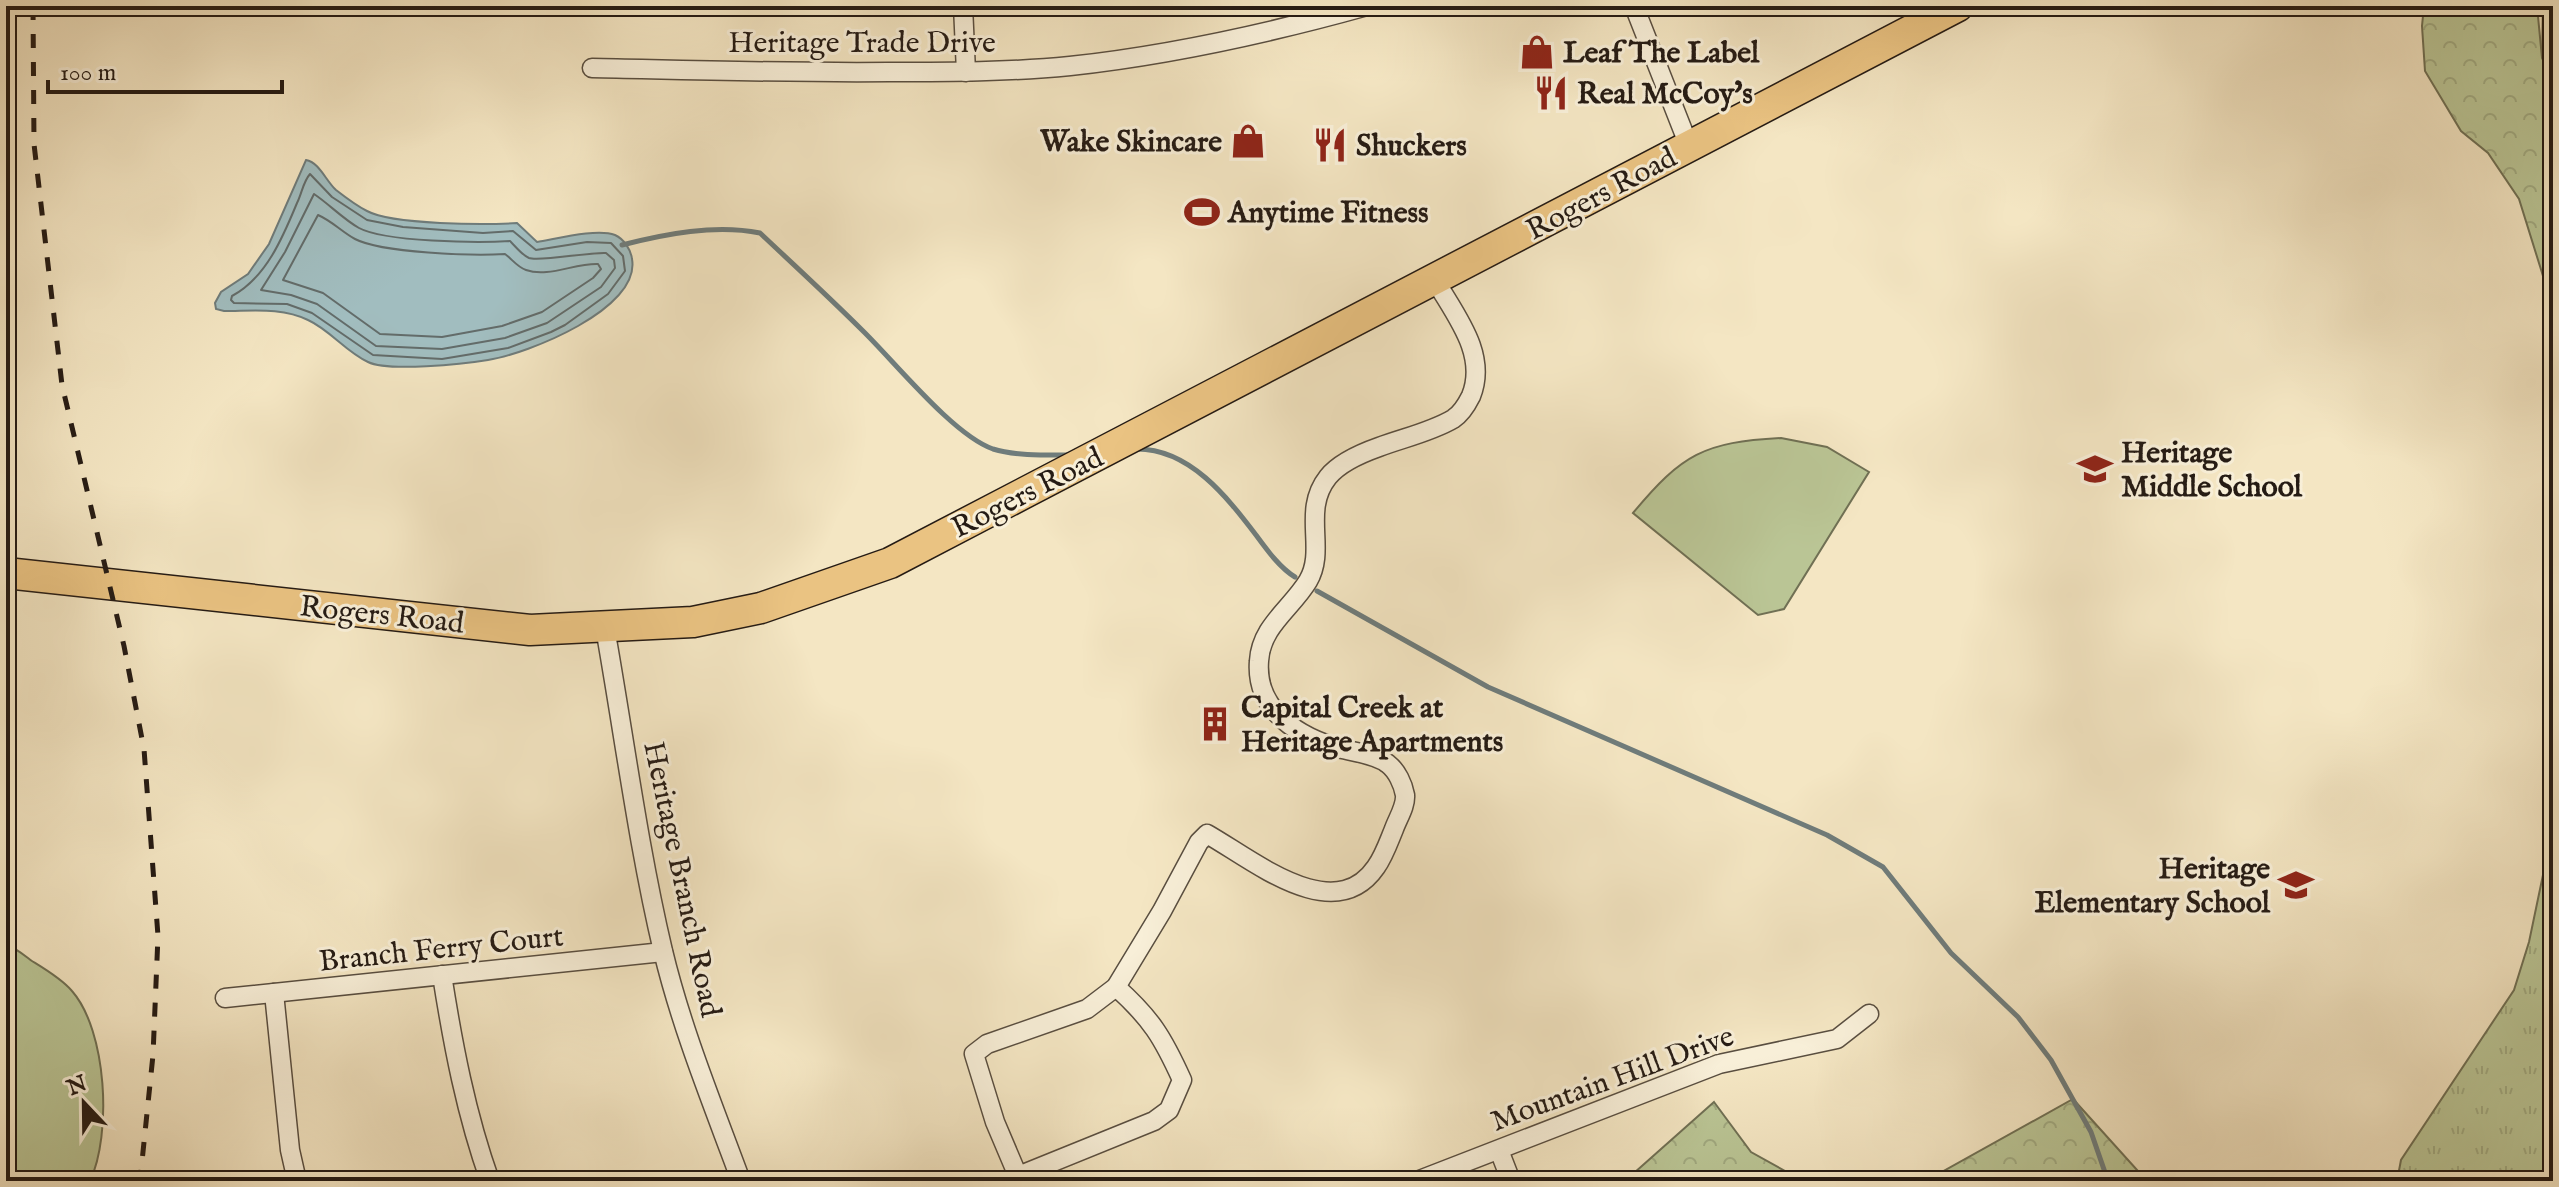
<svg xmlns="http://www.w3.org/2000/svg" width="2559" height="1187" font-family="'IM FELL English',serif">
<defs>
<pattern id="forest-crowns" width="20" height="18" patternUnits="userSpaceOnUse" patternTransform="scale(2)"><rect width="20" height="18" fill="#bac595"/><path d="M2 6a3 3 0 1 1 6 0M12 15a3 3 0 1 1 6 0" fill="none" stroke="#a0a980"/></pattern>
<pattern id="park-tufts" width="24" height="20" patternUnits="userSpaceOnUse" patternTransform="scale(2)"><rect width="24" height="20" fill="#bac595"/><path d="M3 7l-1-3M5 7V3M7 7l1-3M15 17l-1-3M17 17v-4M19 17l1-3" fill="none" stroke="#a0a980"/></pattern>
</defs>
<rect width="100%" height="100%" fill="#f4e6c3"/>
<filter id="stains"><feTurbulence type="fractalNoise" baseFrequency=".0025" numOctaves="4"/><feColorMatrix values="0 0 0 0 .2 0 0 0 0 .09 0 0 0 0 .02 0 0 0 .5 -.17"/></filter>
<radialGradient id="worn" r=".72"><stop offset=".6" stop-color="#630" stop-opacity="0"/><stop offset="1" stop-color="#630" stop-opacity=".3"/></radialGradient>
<!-- green -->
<g fill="#bac595" stroke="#707054" stroke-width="2">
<path d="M 1781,438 L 1827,447 L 1869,472 L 1784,609 L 1758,615 L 1633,513 C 1682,454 1704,442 1781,438 Z"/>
<path d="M 6,945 C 16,948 24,955 32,961 C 45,969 62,979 72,991 C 107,1031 112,1134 90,1181 L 6,1181 Z"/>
</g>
<!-- forest -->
<g fill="url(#forest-crowns)" stroke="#707054" stroke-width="2">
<path d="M 2424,6 L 2537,6 L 2542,58 L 2553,80 L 2553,308 L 2519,199 L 2488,153 L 2461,131 L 2425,71 L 2422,26 Z"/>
<path d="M 2073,1099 L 2147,1181 L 1904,1181 L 1938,1174 Z"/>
<path d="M 1714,1102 L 1751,1152 L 1803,1181 L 1625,1181 Z"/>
</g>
<!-- park -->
<g fill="url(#park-tufts)" stroke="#707054" stroke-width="2">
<path d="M 2543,6 L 2553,6 L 2553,70 L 2542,55 Z"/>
<path d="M 2553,827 L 2553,1181 L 2397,1181 L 2401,1160 L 2514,990 L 2529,942 Z"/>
</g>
<!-- water -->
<path fill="#a1bdbf" stroke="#6f7c7b" stroke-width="2" d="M 306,160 C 319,162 326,181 336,190 C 345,197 357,206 367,211 C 393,225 486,225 517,223 L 537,242 C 556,239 597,228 615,235 C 624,239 631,250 632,259 C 641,309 527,354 488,360 C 464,364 388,372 368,362 C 346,352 330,330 308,320 C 282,307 252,311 224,311 L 216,309 L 215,303 L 221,292 L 248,274 L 269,244 Z"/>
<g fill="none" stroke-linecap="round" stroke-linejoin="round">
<!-- shore -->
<g stroke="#636c6a" stroke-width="2">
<path d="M 310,174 L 332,197 L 367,220 L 403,227 L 483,233 L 513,231 L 536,250 L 587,242 L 611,243 L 623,256 L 625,271 L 608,294 L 565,325 L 551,332 L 508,348 L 442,359 L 373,355 L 312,313 L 287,304 L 234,303 L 231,300 L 232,296 C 266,278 283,237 297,203 C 302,193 303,182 310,174 Z"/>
<path d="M 314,194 C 329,204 343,219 359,228 C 385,242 478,243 510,241 C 516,247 522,255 529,258 C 539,262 589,252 606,253 L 614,260 L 615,268 L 601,287 L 547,323 L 505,338 L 442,349 L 376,346 L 317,304 L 291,295 L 261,290 L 285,252 Z"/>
<path d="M 318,215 C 332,221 342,232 355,239 C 382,253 473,256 505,254 C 512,259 517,267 526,270 C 548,278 575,263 598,264 L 601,269 L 593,278 L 542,312 L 502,326 L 442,337 L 380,334 L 323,293 L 283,280 Z"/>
</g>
<!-- stream -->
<g stroke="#6f7c7b" stroke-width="5">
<path d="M 622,245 C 665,234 715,224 760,233 C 794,265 829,297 862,330 C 894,361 953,435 993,449 C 1016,456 1047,455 1072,455"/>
<path d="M 1137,449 C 1190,449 1227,497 1256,535 C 1267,550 1280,568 1295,577"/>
<path d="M 1317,591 L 1488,687 L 1827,835 L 1883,867 L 1951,953 L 2018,1017 L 2051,1060 L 2091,1132 L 2108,1181"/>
</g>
<!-- minor casing -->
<g stroke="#594e40" stroke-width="21">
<g id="minor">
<path d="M 963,6 L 966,72"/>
<path d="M 1634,6 L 1689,146"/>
<path d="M 592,68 C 691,70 790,73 889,72 C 949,72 1010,72 1070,66 C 1171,55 1270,33 1367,6"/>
<path d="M 605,628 C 624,735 638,845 663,951 C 682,1030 713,1105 741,1181"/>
<path d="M 442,975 C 453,1045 466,1114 490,1181"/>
<path d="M 274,993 L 290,1150 L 297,1181"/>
<path d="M 225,998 L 663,952"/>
<path d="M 1499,1150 L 1511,1181"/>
<path d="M 1006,1181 L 1154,1121 L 1169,1110 L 1182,1080 C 1163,1038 1151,1018 1116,987"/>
<path d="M 1020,1181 L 995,1122 L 974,1054 L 987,1044 L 1087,1009 L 1116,987 L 1162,911 L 1199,842 L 1207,834 C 1253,860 1334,928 1376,867 C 1384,856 1389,841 1394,829 C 1398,818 1406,806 1405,795 C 1403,784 1397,771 1388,764 C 1377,755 1356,752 1342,749 C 1300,738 1255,711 1259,661 C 1261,626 1291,609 1308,581 C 1327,549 1301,511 1328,477 C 1340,462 1362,453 1379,447 C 1403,438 1431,432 1453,419 C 1461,414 1467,404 1471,396 C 1488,354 1455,315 1435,280"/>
<path d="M 1417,1181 L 1719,1064 L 1837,1039 L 1869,1014"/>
</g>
</g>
<!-- primary casing -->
<g stroke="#251b14" stroke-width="33">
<path id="primary" d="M 6,573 L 530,630 L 693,622 L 761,608 L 890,563 L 1958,6"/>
</g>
<!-- minor -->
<use href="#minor" stroke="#f8efd8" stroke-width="18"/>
<!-- primary -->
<use href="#primary" stroke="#eac382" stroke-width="30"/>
<!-- rail -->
<path stroke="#251b14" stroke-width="5" stroke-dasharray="14 14" stroke-linecap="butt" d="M 33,6 L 34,144 L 62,385 L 124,646 L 144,749 L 158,936 L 153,1055 L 140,1181"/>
</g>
<!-- icons -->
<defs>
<g id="shop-bare" transform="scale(2.76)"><path d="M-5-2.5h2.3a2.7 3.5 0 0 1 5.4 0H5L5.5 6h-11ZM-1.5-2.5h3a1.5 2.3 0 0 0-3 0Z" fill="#8f2418" stroke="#f8efd8" stroke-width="2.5" paint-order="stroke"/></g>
<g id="restaurant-bare" transform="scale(2.76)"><path d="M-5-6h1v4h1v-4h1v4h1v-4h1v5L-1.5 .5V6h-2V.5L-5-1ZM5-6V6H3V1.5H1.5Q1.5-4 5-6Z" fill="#8f2418" stroke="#f8efd8" stroke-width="2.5" paint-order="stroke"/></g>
<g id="stadium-bare" transform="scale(2.76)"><path d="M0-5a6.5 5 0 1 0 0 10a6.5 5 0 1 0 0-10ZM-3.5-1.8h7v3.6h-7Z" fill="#8f2418" stroke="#f8efd8" stroke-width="2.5" paint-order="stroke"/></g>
<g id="school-bare" transform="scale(2.76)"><path d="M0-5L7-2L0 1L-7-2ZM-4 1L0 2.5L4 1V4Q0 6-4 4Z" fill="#8f2418" stroke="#f8efd8" stroke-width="2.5" paint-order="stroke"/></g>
<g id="building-bare" transform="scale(2.76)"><path d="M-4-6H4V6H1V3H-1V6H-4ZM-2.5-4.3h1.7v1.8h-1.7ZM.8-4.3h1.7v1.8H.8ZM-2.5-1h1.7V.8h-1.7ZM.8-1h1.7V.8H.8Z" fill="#8f2418" stroke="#f8efd8" stroke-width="2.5" paint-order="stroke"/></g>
</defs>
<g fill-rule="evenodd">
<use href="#shop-bare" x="1537" y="52"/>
<use href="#restaurant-bare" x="1551" y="93"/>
<use href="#shop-bare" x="1248" y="141"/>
<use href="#restaurant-bare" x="1330" y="145"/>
<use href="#stadium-bare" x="1202" y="212"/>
<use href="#school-bare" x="2095" y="469"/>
<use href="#building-bare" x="1215" y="724"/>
<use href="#school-bare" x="2296" y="885"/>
</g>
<g text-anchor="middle" stroke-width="6" stroke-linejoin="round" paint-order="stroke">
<!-- street labels -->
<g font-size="30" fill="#251b14" stroke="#f8efd8">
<text x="862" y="52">Heritage Trade Drive</text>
<text transform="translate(1601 193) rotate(-28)" y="10">Rogers Road</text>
<text transform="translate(1027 492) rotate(-27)" y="10">Rogers Road</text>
<text transform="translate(382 614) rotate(6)" y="10">Rogers Road</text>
<text transform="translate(683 879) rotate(78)" y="10">Heritage Branch Road</text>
<text transform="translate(441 948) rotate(-6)" y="10">Branch Ferry Court</text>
<text transform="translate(1612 1078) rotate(-20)" y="10">Mountain Hill Drive</text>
</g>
<!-- poi labels -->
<g font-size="30" font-weight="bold" fill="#251b14" stroke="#f8efd8" text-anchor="start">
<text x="1563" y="62">Leaf The Label</text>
<text x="1577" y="103">Real McCoy's</text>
<text x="1222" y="151" text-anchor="end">Wake Skincare</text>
<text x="1356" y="155">Shuckers</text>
<text x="1228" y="222">Anytime Fitness</text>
<text x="2121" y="462">Heritage<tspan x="2121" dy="34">Middle School</tspan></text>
<text x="1241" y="717">Capital Creek at<tspan x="1241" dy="34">Heritage Apartments</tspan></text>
<text x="2270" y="878" text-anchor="end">Heritage<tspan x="2270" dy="34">Elementary School</tspan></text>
</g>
</g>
<!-- margin -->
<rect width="2559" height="1187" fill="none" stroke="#f4e6c3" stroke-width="32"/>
<rect x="8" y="8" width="2543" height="1171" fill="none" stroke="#251b14" stroke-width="4"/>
<rect x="16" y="16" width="2527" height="1155" fill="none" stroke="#251b14" stroke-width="2"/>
<!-- north arrow -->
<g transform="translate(84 1103) rotate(338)" stroke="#f8efd8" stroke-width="6" paint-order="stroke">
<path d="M0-6L14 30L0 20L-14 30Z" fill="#251b14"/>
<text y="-12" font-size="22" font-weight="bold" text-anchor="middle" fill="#251b14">N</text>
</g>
<!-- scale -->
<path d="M48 80v12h234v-12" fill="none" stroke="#251b14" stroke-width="4"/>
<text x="60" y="80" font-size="24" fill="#251b14" stroke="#f8efd8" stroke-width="6" paint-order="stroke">100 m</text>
<rect width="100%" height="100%" filter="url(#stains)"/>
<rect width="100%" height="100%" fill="url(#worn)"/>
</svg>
